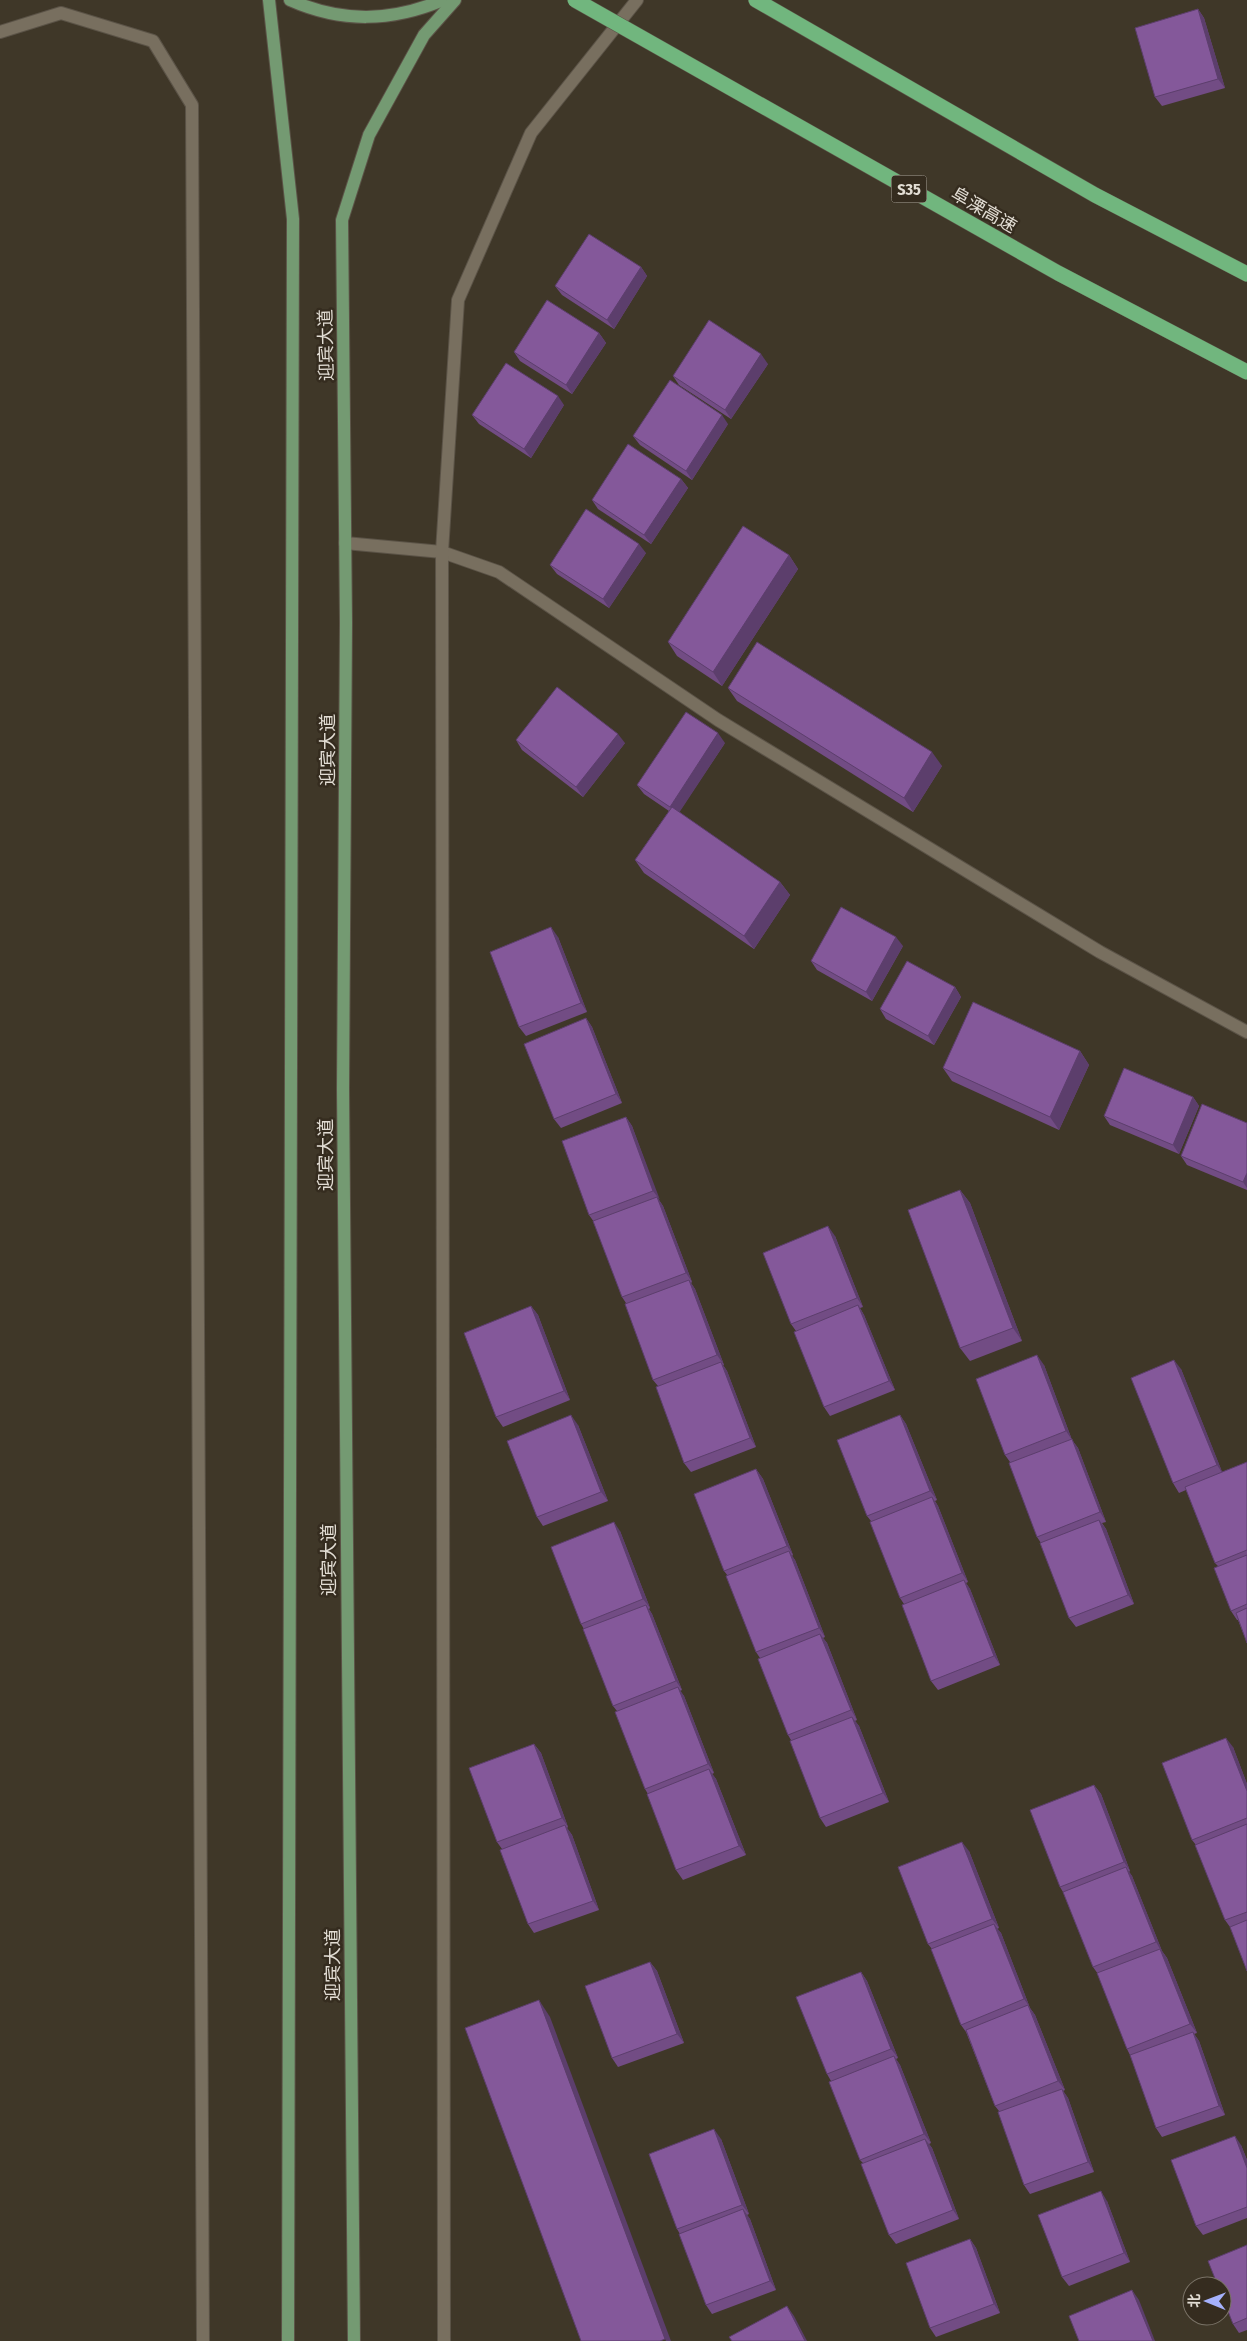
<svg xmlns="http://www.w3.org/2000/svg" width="1247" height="2341" font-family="'Fira Sans Condensed','Noto Sans SC',sans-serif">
<rect width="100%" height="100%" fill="#3f3728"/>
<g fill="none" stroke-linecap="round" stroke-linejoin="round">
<!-- minor casing -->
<g stroke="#5b5347" stroke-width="14">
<g id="minor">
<path d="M 0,32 L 61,13 L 153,41 L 192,105 L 203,2341"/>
<path d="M 345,543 L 442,552 L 499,572 L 718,720 L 1100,952 L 1247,1032"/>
<path d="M 444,2341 L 442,552 L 458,300 L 531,133 L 637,0"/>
</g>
</g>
<!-- primary casing -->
<g stroke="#5b5347" stroke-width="14">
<g id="primary">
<path d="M 269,0 L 293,219 L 288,2341"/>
<path d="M 290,0 C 342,23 391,22 443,0"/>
<path d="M 354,2341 L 343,1089 L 346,622 L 342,220 L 369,135 L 424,35 L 455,0"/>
</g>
</g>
<!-- motorway casing -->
<g stroke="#5b5347" stroke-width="16">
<path id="motorway" d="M 756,0 L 1095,195 L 1247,274"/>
</g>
<!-- minor -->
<use href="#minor" stroke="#786f5f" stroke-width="12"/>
<!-- primary -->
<use href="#primary" stroke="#749a72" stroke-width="12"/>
<!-- motorway -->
<use href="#motorway" stroke="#71b67e" stroke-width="15"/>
<!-- motorway-bridge casing -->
<g stroke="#5b5347" stroke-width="16" stroke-linecap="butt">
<path id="motorway-bridge" d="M 575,0 L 1058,273 L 1247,372"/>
</g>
<!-- motorway-bridge -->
<use href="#motorway-bridge" stroke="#71b67e" stroke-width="15"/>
</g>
<!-- wall -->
<g fill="#724c84">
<path d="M 1198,9 L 1204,18 L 1225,88 L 1162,106 L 1155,97 Z"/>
<path d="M 641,267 L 647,276 L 614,329 L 562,295 L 555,286 Z"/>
<path d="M 599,333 L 606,343 L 572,394 L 520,361 L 514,352 Z"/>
<path d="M 768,364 L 731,419 L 679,385 L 673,376 Z"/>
<path d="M 564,405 L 531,458 L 479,424 L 472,415 Z"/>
<path d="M 728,424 L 692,480 L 640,445 L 633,436 Z"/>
<path d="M 681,479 L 688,488 L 651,544 L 598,509 L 592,500 Z"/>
<path d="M 646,553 L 609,608 L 557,574 L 550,565 Z"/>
<path d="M 789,555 L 798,569 L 722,686 L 677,656 L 668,642 Z"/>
<path d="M 728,688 L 942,766 L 913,812 L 737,701 Z"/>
<path d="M 516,740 L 625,743 L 583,797 L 522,750 Z"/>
<path d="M 725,743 L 679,812 L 780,882 L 790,895 L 754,949 L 644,873 L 635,860 L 669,811 L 644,794 L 637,785 Z"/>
<path d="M 558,937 L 587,1012 L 526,1036 L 519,1027 Z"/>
<path d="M 903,946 L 872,1001 L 817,970 L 811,961 Z"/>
<path d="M 955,987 L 961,997 L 934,1045 L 886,1019 L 880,1009 Z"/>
<path d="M 586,1018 L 592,1027 L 622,1103 L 561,1128 L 554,1119 Z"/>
<path d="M 1080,1051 L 1089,1065 L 1059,1130 L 952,1081 L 943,1068 Z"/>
<path d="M 1193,1097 L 1199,1106 L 1179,1154 L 1110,1125 L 1104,1116 Z"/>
<path d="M 626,1117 L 632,1126 L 659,1200 L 663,1206 L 692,1282 L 691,1283 L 695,1289 L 724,1365 L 723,1365 L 727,1371 L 756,1447 L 691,1472 L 684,1463 L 658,1386 L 653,1380 L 626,1303 L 622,1297 L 594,1222 L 589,1215 Z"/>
<path d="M 1247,1123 L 1247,1190 L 1187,1165 L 1181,1156 Z"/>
<path d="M 960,1190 L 970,1203 L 1022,1341 L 970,1361 L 960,1348 Z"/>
<path d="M 835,1236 L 863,1307 L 860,1308 L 864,1315 L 895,1390 L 830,1416 L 824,1407 L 796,1331 L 791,1324 Z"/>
<path d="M 531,1306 L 538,1315 L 570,1400 L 503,1427 L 496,1417 Z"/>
<path d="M 1044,1365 L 1072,1440 L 1078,1448 L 1106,1522 L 1102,1523 L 1106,1529 L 1134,1604 L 1076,1627 L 1069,1618 L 1041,1543 L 1037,1537 L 1010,1462 L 1005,1455 Z"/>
<path d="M 1181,1369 L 1222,1472 L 1247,1462 L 1247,1643 L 1238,1620 L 1237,1620 L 1231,1611 L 1218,1566 L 1215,1563 L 1186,1490 L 1179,1493 L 1173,1483 Z"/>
<path d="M 900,1415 L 906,1424 L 937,1500 L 935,1501 L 938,1506 L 968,1582 L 966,1583 L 970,1589 L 1000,1665 L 938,1690 L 931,1681 L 904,1604 L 900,1598 L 871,1521 L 867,1516 Z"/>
<path d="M 578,1425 L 608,1501 L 543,1526 L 537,1517 Z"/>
<path d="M 756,1469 L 763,1479 L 793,1555 L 792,1556 L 795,1560 L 825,1637 L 823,1638 L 827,1643 L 857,1720 L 855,1721 L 859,1726 L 889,1802 L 826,1827 L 820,1818 L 791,1740 L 788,1735 L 760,1658 L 756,1652 L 728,1576 L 724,1571 Z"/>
<path d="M 620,1531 L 650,1608 L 649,1609 L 652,1614 L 682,1690 L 680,1691 L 684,1696 L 714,1773 L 712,1774 L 716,1779 L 746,1855 L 683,1880 L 676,1870 L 648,1794 L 645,1789 L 617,1711 L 613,1706 L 584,1629 L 581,1624 Z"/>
<path d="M 534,1744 L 541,1753 L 568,1827 L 567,1828 L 572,1835 L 599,1910 L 534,1933 L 528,1924 L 502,1849 L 497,1842 Z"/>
<path d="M 1233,1747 L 1247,1784 L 1247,1971 L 1230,1927 L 1225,1920 L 1196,1845 L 1192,1840 Z"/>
<path d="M 1094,1785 L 1101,1794 L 1130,1871 L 1129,1872 L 1132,1876 L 1162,1951 L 1167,1958 L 1197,2033 L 1194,2034 L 1199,2041 L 1225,2115 L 1162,2137 L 1156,2128 L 1130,2055 L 1127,2049 L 1098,1974 L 1093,1967 L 1063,1892 L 1060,1887 Z"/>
<path d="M 969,1851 L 999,1928 L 997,1929 L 1001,1933 L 1030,2008 L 1035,2015 L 1065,2090 L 1063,2091 L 1068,2098 L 1094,2172 L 1030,2194 L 1024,2185 L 999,2111 L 995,2106 L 966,2032 L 961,2025 L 932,1949 L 928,1944 Z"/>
<path d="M 650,1962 L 657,1971 L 684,2043 L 618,2067 L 612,2058 Z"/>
<path d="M 861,1972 L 867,1981 L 898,2058 L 896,2059 L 900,2065 L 931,2143 L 929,2144 L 932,2148 L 959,2219 L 896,2244 L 889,2235 L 863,2163 L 860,2160 L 831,2081 L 827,2074 Z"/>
<path d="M 721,2139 L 749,2214 L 747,2215 L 750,2219 L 776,2290 L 712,2314 L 706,2305 L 680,2234 L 677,2229 Z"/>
<path d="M 1241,2145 L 1247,2160 L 1247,2218 L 1203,2235 L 1196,2226 Z"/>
<path d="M 1107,2201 L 1130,2262 L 1069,2286 L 1062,2277 Z"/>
<path d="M 970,2239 L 976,2248 L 1000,2313 L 936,2337 L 930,2328 Z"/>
<path d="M 1247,2245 L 1247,2330 L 1239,2333 L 1233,2324 Z"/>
</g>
<!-- shaded-wall -->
<g fill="#5c3e6c">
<path d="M 1198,9 L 1204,18 L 1225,88 L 1218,79 Z"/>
<path d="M 641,267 L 647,276 L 614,329 L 607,320 Z"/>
<path d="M 599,333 L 606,343 L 572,394 L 566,385 Z"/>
<path d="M 761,354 L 768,364 L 731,419 L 725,410 Z"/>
<path d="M 558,396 L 564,405 L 531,458 L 524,449 Z"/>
<path d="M 722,415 L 728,424 L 692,480 L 686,471 Z"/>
<path d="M 681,479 L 688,488 L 651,544 L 644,535 Z"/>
<path d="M 639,544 L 646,553 L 609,608 L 603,599 Z"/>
<path d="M 789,555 L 798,569 L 722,686 L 713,672 Z"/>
<path d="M 718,733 L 725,743 L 677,816 L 670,807 Z"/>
<path d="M 618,734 L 625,743 L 583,797 L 576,787 Z"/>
<path d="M 932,752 L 942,766 L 913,812 L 904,798 Z"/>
<path d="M 780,882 L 790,895 L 754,949 L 744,936 Z"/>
<path d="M 551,927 L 558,937 L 587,1012 L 581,1003 Z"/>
<path d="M 896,937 L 903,946 L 872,1001 L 866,992 Z"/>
<path d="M 955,987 L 961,997 L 934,1045 L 928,1036 Z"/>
<path d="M 586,1018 L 592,1027 L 622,1103 L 616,1094 Z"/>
<path d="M 1080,1051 L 1089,1065 L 1059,1130 L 1050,1117 Z"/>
<path d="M 1193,1097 L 1199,1106 L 1179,1154 L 1173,1145 Z"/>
<path d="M 626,1117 L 632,1126 L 660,1200 L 653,1191 Z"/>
<path d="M 1247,1173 L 1247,1188 L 1243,1182 Z"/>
<path d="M 960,1190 L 970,1203 L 1022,1341 L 1013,1328 Z"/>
<path d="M 657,1197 L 663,1206 L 692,1282 L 686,1273 Z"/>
<path d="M 828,1226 L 835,1236 L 863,1307 L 857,1298 Z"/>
<path d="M 689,1280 L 695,1289 L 724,1365 L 717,1355 Z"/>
<path d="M 858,1305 L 864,1315 L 895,1390 L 889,1381 Z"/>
<path d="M 531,1306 L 538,1315 L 570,1400 L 564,1391 Z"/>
<path d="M 1037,1355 L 1044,1365 L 1072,1440 L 1078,1448 L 1106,1522 L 1100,1512 L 1072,1440 L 1066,1431 Z"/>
<path d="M 1174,1360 L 1181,1369 L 1223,1474 L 1217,1465 Z"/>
<path d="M 721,1362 L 727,1371 L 756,1447 L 750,1438 Z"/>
<path d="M 571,1415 L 578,1425 L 608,1501 L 601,1492 Z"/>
<path d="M 900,1415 L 906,1424 L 937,1500 L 930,1491 Z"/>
<path d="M 756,1469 L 763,1479 L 793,1555 L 787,1546 Z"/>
<path d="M 932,1497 L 938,1506 L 968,1582 L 962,1573 Z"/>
<path d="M 1099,1520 L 1106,1529 L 1134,1604 L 1128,1595 Z"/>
<path d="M 614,1522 L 620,1531 L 650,1608 L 643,1599 Z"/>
<path d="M 789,1551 L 795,1560 L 825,1637 L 819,1628 Z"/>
<path d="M 964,1580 L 970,1589 L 1000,1665 L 994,1656 Z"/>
<path d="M 646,1605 L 652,1614 L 682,1690 L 676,1681 Z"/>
<path d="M 820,1634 L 827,1643 L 857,1720 L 851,1710 Z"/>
<path d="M 678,1687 L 684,1696 L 714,1773 L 708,1764 Z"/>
<path d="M 852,1717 L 859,1726 L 889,1802 L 883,1793 Z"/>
<path d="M 1226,1738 L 1233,1747 L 1247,1784 L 1247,1791 Z"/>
<path d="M 534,1744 L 541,1753 L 568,1827 L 562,1818 Z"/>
<path d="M 709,1769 L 716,1779 L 746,1855 L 739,1846 Z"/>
<path d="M 1094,1785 L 1101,1794 L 1130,1871 L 1124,1862 Z"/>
<path d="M 565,1825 L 572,1835 L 599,1910 L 593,1901 Z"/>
<path d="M 962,1842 L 969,1851 L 999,1928 L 992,1919 Z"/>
<path d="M 1126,1867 L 1132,1876 L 1162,1951 L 1167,1958 L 1197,2033 L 1190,2024 L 1160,1949 L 1156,1942 Z"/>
<path d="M 994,1924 L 1001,1933 L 1030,2008 L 1035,2015 L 1065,2090 L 1058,2081 L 1029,2006 L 1024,1999 Z"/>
<path d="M 650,1962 L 657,1971 L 684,2043 L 677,2034 Z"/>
<path d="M 861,1972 L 867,1981 L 898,2058 L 891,2049 Z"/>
<path d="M 539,2000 L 550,2017 L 671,2341 L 666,2341 L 665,2339 Z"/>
<path d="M 1193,2032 L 1199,2041 L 1225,2115 L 1219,2106 Z"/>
<path d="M 894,2056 L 900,2065 L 931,2143 L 924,2134 Z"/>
<path d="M 1062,2089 L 1068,2098 L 1094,2172 L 1088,2162 Z"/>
<path d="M 714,2129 L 721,2139 L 749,2214 L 742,2205 Z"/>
<path d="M 1235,2136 L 1241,2145 L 1247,2160 L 1247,2168 Z"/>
<path d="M 925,2139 L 932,2148 L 959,2219 L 953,2210 Z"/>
<path d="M 1101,2191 L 1107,2201 L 1130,2262 L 1124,2253 Z"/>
<path d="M 743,2209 L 750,2219 L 776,2290 L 770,2281 Z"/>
<path d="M 970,2239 L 976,2248 L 1000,2313 L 994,2304 Z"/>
<path d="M 1132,2290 L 1139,2300 L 1155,2341 L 1153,2341 Z"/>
<path d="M 787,2306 L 794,2316 L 807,2341 L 805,2341 Z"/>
</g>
<!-- building -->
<g fill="#84589a" stroke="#5c3e6c">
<path d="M 1198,9 L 1218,79 L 1155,97 L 1135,28 Z"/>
<path d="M 589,234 L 641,267 L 607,320 L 555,286 Z"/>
<path d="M 547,300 L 599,333 L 566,385 L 514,352 Z"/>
<path d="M 709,320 L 761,354 L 725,410 L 673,376 Z"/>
<path d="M 506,363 L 558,396 L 524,449 L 472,415 Z"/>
<path d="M 670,380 L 722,415 L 686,471 L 633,436 Z"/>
<path d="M 628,444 L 681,479 L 644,535 L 592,500 Z"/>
<path d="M 586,509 L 639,544 L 603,599 L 550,565 Z"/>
<path d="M 743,526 L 789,555 L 713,672 L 668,642 Z"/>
<path d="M 757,642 L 932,752 L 904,798 L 728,688 Z"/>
<path d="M 557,687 L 618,734 L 576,787 L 516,740 Z"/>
<path d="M 686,712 L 718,733 L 670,807 L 637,785 Z"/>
<path d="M 672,807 L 780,882 L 744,936 L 635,860 Z"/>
<path d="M 841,907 L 896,937 L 866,992 L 811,961 Z"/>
<path d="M 551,927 L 581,1003 L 519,1027 L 490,952 Z"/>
<path d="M 907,961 L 955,987 L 928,1036 L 880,1009 Z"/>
<path d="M 973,1002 L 1080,1051 L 1050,1117 L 943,1068 Z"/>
<path d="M 586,1018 L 616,1094 L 554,1119 L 524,1044 Z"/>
<path d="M 1124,1068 L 1193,1097 L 1173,1145 L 1104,1116 Z"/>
<path d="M 1202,1104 L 1247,1123 L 1247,1173 L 1243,1182 L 1181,1156 Z"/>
<path d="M 626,1117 L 653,1191 L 589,1215 L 562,1141 Z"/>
<path d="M 960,1190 L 1013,1328 L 960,1348 L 908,1210 Z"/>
<path d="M 657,1197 L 686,1273 L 622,1297 L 593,1221 Z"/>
<path d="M 828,1226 L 857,1298 L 791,1324 L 763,1253 Z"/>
<path d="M 689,1280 L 717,1355 L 653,1380 L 625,1304 Z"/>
<path d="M 858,1305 L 889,1381 L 824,1407 L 794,1332 Z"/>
<path d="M 531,1306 L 564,1391 L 496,1417 L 464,1333 Z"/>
<path d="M 1037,1355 L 1066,1431 L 1005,1455 L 976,1379 Z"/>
<path d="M 1174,1360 L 1217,1465 L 1173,1483 L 1131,1378 Z"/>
<path d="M 721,1362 L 750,1438 L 684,1463 L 656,1387 Z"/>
<path d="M 571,1415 L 601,1492 L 537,1517 L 507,1441 Z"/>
<path d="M 900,1415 L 930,1491 L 867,1516 L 837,1440 Z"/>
<path d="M 1072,1439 L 1100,1512 L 1037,1537 L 1009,1463 Z"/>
<path d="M 1247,1462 L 1247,1550 L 1215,1563 L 1185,1487 Z"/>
<path d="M 756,1469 L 787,1546 L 724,1571 L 694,1494 Z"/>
<path d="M 932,1497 L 962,1573 L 900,1598 L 870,1522 Z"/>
<path d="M 1099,1520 L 1128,1595 L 1069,1618 L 1040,1543 Z"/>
<path d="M 614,1522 L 643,1599 L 581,1624 L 551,1547 Z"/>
<path d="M 789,1551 L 819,1628 L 756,1652 L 726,1576 Z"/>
<path d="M 1247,1555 L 1247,1604 L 1231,1611 L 1214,1568 Z"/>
<path d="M 964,1580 L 994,1656 L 931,1681 L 902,1605 Z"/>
<path d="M 646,1605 L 676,1681 L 613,1706 L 583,1629 Z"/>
<path d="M 1247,1608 L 1247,1643 L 1236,1613 Z"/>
<path d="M 820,1634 L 851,1710 L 788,1735 L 758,1659 Z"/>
<path d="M 678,1687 L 708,1764 L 645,1789 L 615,1712 Z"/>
<path d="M 852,1717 L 883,1793 L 820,1818 L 790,1741 Z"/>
<path d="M 1226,1738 L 1247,1791 L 1247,1818 L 1192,1840 L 1162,1763 Z"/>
<path d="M 534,1744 L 562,1818 L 497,1842 L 469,1768 Z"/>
<path d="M 709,1769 L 739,1846 L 676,1870 L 647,1794 Z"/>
<path d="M 1094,1785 L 1124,1862 L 1060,1887 L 1030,1810 Z"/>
<path d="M 1247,1824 L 1247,1912 L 1225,1920 L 1195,1845 Z"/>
<path d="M 565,1825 L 593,1901 L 528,1924 L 500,1850 Z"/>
<path d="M 962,1842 L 992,1919 L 928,1944 L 898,1867 Z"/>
<path d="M 1126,1867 L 1156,1942 L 1093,1967 L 1063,1892 Z"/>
<path d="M 1247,1920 L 1247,1971 L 1230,1927 Z"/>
<path d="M 994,1924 L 1024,1999 L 961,2025 L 931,1949 Z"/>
<path d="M 1160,1949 L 1190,2024 L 1127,2049 L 1097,1973 Z"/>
<path d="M 650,1962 L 677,2034 L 612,2058 L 585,1986 Z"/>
<path d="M 861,1972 L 891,2049 L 827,2074 L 796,1997 Z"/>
<path d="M 539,2000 L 665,2339 L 660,2341 L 581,2341 L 465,2028 Z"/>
<path d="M 1028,2005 L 1058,2081 L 995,2106 L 966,2030 Z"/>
<path d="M 1193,2032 L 1219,2106 L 1156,2128 L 1130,2055 Z"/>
<path d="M 894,2056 L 924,2134 L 860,2160 L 829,2082 Z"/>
<path d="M 1062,2089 L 1088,2162 L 1024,2185 L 998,2112 Z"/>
<path d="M 714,2129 L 742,2205 L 677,2229 L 649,2154 Z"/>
<path d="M 1235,2136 L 1247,2168 L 1247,2207 L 1196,2226 L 1171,2160 Z"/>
<path d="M 925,2139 L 953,2210 L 889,2235 L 861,2164 Z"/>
<path d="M 1101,2191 L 1124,2253 L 1062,2277 L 1038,2215 Z"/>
<path d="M 743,2209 L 770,2281 L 706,2305 L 679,2234 Z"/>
<path d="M 970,2239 L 994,2304 L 930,2328 L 906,2263 Z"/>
<path d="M 1247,2245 L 1247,2318 L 1233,2324 L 1222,2296 L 1222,2286 L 1218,2286 L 1208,2261 Z"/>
<path d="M 1132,2290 L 1153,2341 L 1079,2341 L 1069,2316 Z"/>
<path d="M 787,2306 L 805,2341 L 732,2341 L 729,2337 Z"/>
</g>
<g text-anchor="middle" stroke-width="5" stroke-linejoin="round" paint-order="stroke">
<!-- shield labels -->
<rect fill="#352c1f" stroke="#aea89e" stroke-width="1" x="891.5" y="175.5" width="35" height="27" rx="4"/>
<g font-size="16" font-weight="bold" fill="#e2ddd4">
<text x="909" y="195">S35</text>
</g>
<!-- street labels -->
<g font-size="18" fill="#e2ddd4" stroke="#352c1f">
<text transform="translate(984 210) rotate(30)" y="6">阜溧高速</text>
<text transform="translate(326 345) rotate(-91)" y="6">迎宾大道</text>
<text transform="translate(328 750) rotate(-90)" y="6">迎宾大道</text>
<text transform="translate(326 1155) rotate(-90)" y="6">迎宾大道</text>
<text transform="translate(329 1560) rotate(-90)" y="6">迎宾大道</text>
<text transform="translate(333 1965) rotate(-90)" y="6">迎宾大道</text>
</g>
</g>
<!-- north arrow -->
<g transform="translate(1207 2301) rotate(271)"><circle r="24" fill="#352c1f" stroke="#7a7367"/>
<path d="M0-4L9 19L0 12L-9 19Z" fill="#a5b1fc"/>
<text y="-8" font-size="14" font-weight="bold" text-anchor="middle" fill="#e2ddd4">北</text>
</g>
</svg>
